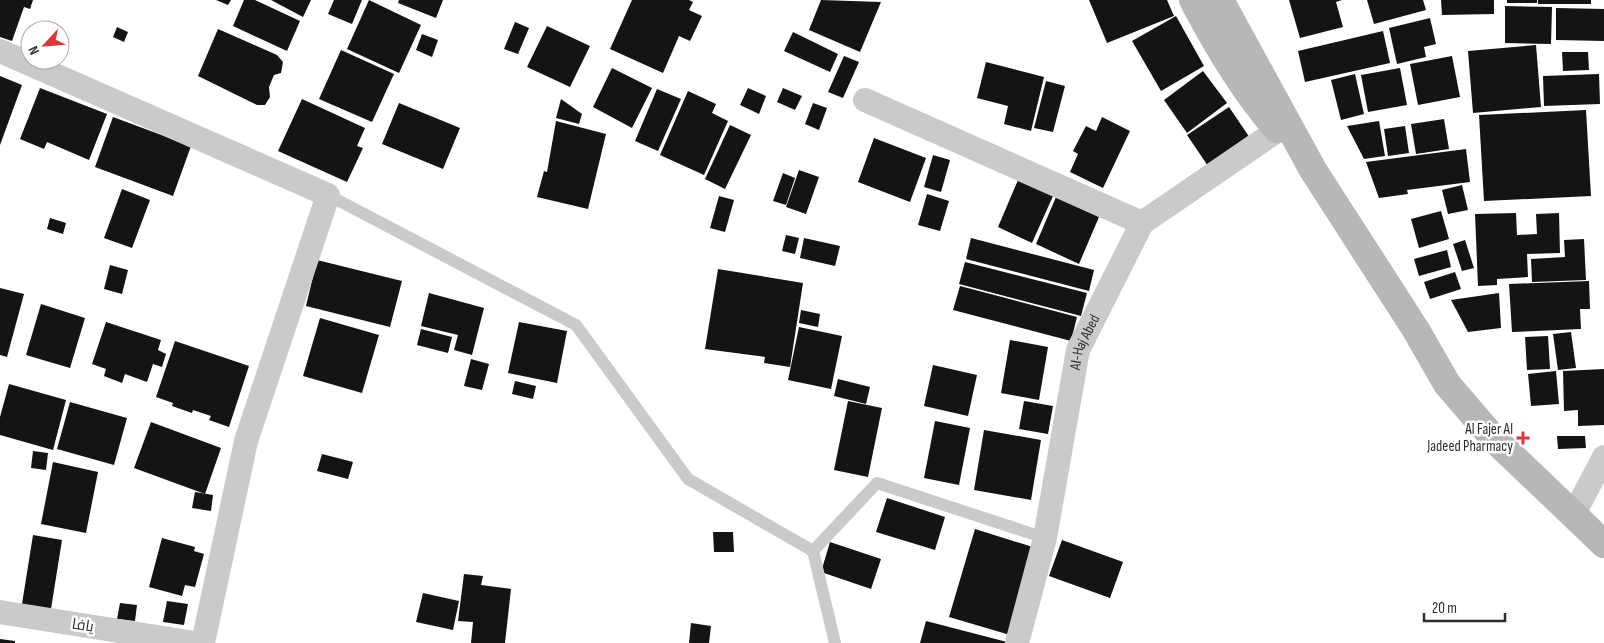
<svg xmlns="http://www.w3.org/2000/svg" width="1604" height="643" font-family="'Sofia Sans Condensed',Cairo,sans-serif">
<rect width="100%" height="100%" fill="#fff"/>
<!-- building -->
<g fill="#141414">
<path d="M 0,0 L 33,0 L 30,9 L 24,7 L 12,41 L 0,37 Z"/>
<path d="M 216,0 L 231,0 L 228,5 Z"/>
<path d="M 244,0 L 255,0 L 300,21 L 287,51 L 233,26 Z"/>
<path d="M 271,0 L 311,0 L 303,17 Z"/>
<path d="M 334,0 L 362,0 L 352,24 L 328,14 Z"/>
<path d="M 369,0 L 421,25 L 399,73 L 347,49 Z"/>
<path d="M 399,0 L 443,0 L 436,18 L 398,3 Z"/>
<path d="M 632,0 L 689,0 L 693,2 L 689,10 L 702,16 L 690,41 L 679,36 L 663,73 L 610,49 Z"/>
<path d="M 821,0 L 881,2 L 860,52 L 809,30 Z"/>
<path d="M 1089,0 L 1167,0 L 1174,16 L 1107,43 Z"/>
<path d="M 1289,0 L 1342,0 L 1336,2 L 1343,27 L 1300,38 Z"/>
<path d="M 1367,0 L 1423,0 L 1426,10 L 1374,24 Z"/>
<path d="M 1441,0 L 1494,0 L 1494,14 L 1442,15 Z"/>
<rect x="1507" y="0" width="30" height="3"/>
<rect x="1538" y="0" width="53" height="4"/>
<path d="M 1505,6 L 1552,7 L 1551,44 L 1505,43 Z"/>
<path d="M 1556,8 L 1604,9 L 1604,41 L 1556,40 Z"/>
<path d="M 1176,16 L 1204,66 L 1161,91 L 1132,41 Z"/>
<path d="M 1430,18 L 1436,44 L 1424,47 L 1426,57 L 1397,64 L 1389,28 Z"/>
<path d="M 515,22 L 529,28 L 518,54 L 504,49 Z"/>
<path d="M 547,26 L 590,46 L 570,87 L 527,67 Z"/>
<path d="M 117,27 L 128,32 L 124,42 L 113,37 Z"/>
<path d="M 218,29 L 277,55 L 283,62 L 281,73 L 274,75 L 269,87 L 270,97 L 265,105 L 257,105 L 198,76 Z"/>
<path d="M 1383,31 L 1390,63 L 1305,82 L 1298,51 Z"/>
<path d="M 793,32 L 838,54 L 830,72 L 784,51 Z"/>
<path d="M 422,34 L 438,40 L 432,57 L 416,50 Z"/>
<path d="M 1536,45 L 1541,107 L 1473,113 L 1468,51 Z"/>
<path d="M 341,50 L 394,74 L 372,122 L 319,99 Z"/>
<path d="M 1562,52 L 1588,52 L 1589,70 L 1563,71 Z"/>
<path d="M 844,56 L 859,62 L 843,98 L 828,92 Z"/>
<path d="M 1452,56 L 1460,97 L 1418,105 L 1410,64 Z"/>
<path d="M 986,62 L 1044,77 L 1031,131 L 1004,124 L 1008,106 L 977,98 Z"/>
<path d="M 612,68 L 652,88 L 632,128 L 593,107 Z"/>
<path d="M 1400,68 L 1407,105 L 1368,112 L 1361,75 Z"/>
<path d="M 1203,71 L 1227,103 L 1187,133 L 1164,100 Z"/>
<path d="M 1355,74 L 1364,114 L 1341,120 L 1331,80 Z"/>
<path d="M 1599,74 L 1600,104 L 1544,106 L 1543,76 Z"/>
<path d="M 0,76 L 22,85 L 0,145 Z"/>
<path d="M 1046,81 L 1065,86 L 1053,132 L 1034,128 Z"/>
<path d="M 40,88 L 107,114 L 89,160 L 47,142 L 44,149 L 20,139 Z"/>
<path d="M 748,88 L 766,96 L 759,114 L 740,105 Z"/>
<path d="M 783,88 L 802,96 L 795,110 L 777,102 Z"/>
<path d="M 657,89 L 681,99 L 658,151 L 635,141 Z"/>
<path d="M 688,91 L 716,104 L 712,113 L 728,121 L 704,175 L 660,155 Z"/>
<path d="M 302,99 L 365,128 L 357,146 L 363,148 L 347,182 L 278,151 Z"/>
<path d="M 561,99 L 582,114 L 579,124 L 556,118 Z"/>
<path d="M 399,103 L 460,128 L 443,169 L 382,144 Z"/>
<path d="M 813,103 L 827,108 L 819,130 L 805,124 Z"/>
<path d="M 1229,107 L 1250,138 L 1208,166 L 1187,135 Z"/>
<path d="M 1586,110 L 1591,196 L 1484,201 L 1479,115 Z"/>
<path d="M 113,117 L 191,146 L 173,196 L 95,167 Z"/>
<path d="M 1102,117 L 1130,131 L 1103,188 L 1070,172 L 1078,154 L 1073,151 L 1086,126 L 1096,131 Z"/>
<path d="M 1444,119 L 1449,149 L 1416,154 L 1411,124 Z"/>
<path d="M 556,121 L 606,134 L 588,209 L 537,197 L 544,171 L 547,172 Z"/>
<path d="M 1379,121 L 1385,156 L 1364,159 L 1347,126 Z"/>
<path d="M 730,125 L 751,135 L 725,189 L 705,179 Z"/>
<path d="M 1405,126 L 1409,153 L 1388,156 L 1384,129 Z"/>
<path d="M 874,138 L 926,158 L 910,202 L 858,182 Z"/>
<path d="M 1466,149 L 1470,182 L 1407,190 L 1408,194 L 1379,198 L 1366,162 Z"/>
<path d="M 933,155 L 950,160 L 941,192 L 924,187 Z"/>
<path d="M 799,170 L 819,177 L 806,214 L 786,207 Z"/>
<path d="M 783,173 L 795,178 L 786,205 L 773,201 Z"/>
<path d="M 1018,180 L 1053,196 L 1032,243 L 998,227 Z"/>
<path d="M 1462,185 L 1468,210 L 1448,214 L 1442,190 Z"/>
<path d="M 122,189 L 150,200 L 132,248 L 104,238 Z"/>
<path d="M 927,194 L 949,201 L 940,231 L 918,225 Z"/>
<path d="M 719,196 L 734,200 L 725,232 L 710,228 Z"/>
<path d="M 1056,197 L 1099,217 L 1079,264 L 1036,244 Z"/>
<path d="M 1441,211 L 1449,239 L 1419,248 L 1411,219 Z"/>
<path d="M 1516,213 L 1517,235 L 1537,234 L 1536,214 L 1559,213 L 1560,253 L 1527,254 L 1528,277 L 1497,279 L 1497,285 L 1478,286 L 1475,214 Z"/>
<path d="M 50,218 L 66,223 L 63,234 L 47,229 Z"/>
<path d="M 786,235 L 799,238 L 795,254 L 782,251 Z"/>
<path d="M 804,238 L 840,246 L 835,266 L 800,258 Z"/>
<path d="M 971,238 L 1094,270 L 1089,291 L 966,259 Z"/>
<path d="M 1584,239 L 1586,280 L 1532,282 L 1531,259 L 1565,257 L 1564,240 Z"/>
<path d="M 1465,240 L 1474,268 L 1462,271 L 1453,244 Z"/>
<path d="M 1447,250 L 1451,267 L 1419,276 L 1414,259 Z"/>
<path d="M 317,260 L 402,281 L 390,327 L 306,306 Z"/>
<path d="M 965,262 L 1087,293 L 1081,316 L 959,284 Z"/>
<path d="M 110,265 L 128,270 L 122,294 L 104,289 Z"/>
<path d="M 718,269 L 803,283 L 790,367 L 764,363 L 765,357 L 705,349 Z"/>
<path d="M 1455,272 L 1461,289 L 1430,299 L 1424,282 Z"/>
<path d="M 1589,281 L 1590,309 L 1580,309 L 1581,329 L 1512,332 L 1509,284 Z"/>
<path d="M 960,286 L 1077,317 L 1071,341 L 953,310 Z"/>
<path d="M 0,288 L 24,294 L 7,357 L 0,355 Z"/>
<path d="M 429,293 L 484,308 L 472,355 L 454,350 L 458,335 L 421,326 Z"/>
<path d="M 1499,293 L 1501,328 L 1468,332 L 1451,300 Z"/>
<path d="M 41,304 L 85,318 L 70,368 L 26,355 Z"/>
<path d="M 801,310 L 820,314 L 818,327 L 799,323 Z"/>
<path d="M 320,318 L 379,335 L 362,393 L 303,376 Z"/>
<path d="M 106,322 L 161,340 L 158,350 L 166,354 L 162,367 L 153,364 L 147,382 L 125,374 L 122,383 L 104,376 L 106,369 L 92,364 Z"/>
<path d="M 519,322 L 567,331 L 557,383 L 508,373 Z"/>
<path d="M 799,327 L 842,336 L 831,389 L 788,380 Z"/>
<path d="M 421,329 L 452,337 L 448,353 L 417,345 Z"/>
<path d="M 1571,332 L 1576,368 L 1558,370 L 1553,334 Z"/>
<path d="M 1548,336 L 1550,369 L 1527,370 L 1525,337 Z"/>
<path d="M 1010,340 L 1048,347 L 1039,400 L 1001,393 Z"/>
<path d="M 175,341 L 249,366 L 229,427 L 209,420 L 211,416 L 193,410 L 192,413 L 172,406 L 173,403 L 156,397 Z"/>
<path d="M 471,359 L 489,364 L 482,390 L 464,386 Z"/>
<path d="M 933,365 L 977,375 L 968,416 L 924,406 Z"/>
<path d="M 1604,369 L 1604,425 L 1578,426 L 1578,410 L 1564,411 L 1563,371 Z"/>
<path d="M 1556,371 L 1559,404 L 1531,406 L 1528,374 Z"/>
<path d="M 838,379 L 870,387 L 866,404 L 834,396 Z"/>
<path d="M 515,381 L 536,386 L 533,399 L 512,394 Z"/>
<path d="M 9,384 L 66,400 L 53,450 L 0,435 L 0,417 Z"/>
<path d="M 848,401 L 882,408 L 868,477 L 834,470 Z"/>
<path d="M 1024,401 L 1053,406 L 1048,434 L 1019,429 Z"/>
<path d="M 70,402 L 127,418 L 114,465 L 57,449 Z"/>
<path d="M 935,421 L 970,428 L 959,485 L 924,478 Z"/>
<path d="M 151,422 L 221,448 L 205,494 L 134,468 Z"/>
<path d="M 984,430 L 1041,440 L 1031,500 L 974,490 Z"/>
<path d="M 1557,436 L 1585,436 L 1586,448 L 1558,449 Z"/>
<path d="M 33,451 L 48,453 L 46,470 L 31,468 Z"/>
<path d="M 322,454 L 353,462 L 348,479 L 317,471 Z"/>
<path d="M 53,462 L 98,472 L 86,533 L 41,524 Z"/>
<path d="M 195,492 L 213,495 L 211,511 L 192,508 Z"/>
<path d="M 887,498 L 945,517 L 935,550 L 876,532 Z"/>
<path d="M 975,529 L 1036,548 L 1010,635 L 949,617 Z"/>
<path d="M 713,532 L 733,532 L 734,552 L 714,552 Z"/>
<path d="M 33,535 L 62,540 L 51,609 L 22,604 Z"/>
<path d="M 162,538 L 195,547 L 194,551 L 204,554 L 195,587 L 185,585 L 182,596 L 149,587 Z"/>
<path d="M 1062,540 L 1123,562 L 1110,598 L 1049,576 Z"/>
<path d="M 830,542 L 881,559 L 871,589 L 821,572 Z"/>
<path d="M 464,574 L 483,576 L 481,585 L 511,589 L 505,643 L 471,643 L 473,622 L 458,621 Z"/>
<path d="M 423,593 L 459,601 L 453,630 L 416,622 Z"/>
<path d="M 167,601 L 188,604 L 184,625 L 163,622 Z"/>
<path d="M 120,603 L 137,605 L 135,621 L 117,619 Z"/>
<path d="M 926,621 L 1007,642 L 1006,643 L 920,643 Z"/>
<path d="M 691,623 L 711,626 L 709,643 L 689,643 Z"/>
<path d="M 0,639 L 15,641 L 15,643 L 0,643 Z"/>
</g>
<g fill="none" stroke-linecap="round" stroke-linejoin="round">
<!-- service -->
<g stroke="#cacaca" stroke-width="12">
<path d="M 328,195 L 576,325 L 688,479 L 813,551 L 877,483 L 1045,538"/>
<path d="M 813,551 L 835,643"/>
</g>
<!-- minor -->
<g stroke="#cacaca" stroke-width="24">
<path d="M 0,51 L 328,195 L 246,441 L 203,643"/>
<path d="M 865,100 L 1142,223"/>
<path d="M 1574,514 L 1604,457"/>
<path d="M 0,612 L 195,643"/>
<path id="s1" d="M 1017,643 L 1045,538 L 1078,350 L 1142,223 L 1278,130 L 1286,122"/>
</g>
<!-- secondary -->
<g stroke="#b7b7b7" stroke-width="28">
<path d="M 1193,0 C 1217,46 1243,90 1277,129"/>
<path d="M 1220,0 L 1313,170 L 1416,330 L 1447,384 L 1495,440 L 1604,544"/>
</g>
</g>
<!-- markers -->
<path fill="#de363b" stroke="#fff" stroke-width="2" d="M1520.5 430.5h5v5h5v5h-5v5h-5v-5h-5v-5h5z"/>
<g text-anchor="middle" stroke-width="5" stroke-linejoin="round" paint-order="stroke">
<!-- street labels -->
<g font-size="15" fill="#2d2d2d" stroke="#fff">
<text dy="5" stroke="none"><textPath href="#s1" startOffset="309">Al-Haj Abed</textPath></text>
<text transform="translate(83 625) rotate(9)" y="5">يافا</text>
</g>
<!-- poi labels -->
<g font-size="15" fill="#2d2d2d" stroke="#fff" text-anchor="end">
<text x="1513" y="434">Al Fajer Al<tspan x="1513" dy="17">Jadeed Pharmacy</tspan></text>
</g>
</g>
<!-- north arrow -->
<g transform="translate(45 45) rotate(244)"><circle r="24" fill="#ffffff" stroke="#ababab"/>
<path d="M0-4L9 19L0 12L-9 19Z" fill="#de363b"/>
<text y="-8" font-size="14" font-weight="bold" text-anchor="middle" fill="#2d2d2d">N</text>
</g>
<!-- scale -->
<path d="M1424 613v8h81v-8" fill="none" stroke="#2d2d2d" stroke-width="2.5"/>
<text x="1432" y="613" font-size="15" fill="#2d2d2d" stroke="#ffffff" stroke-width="4" paint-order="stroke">20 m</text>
</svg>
